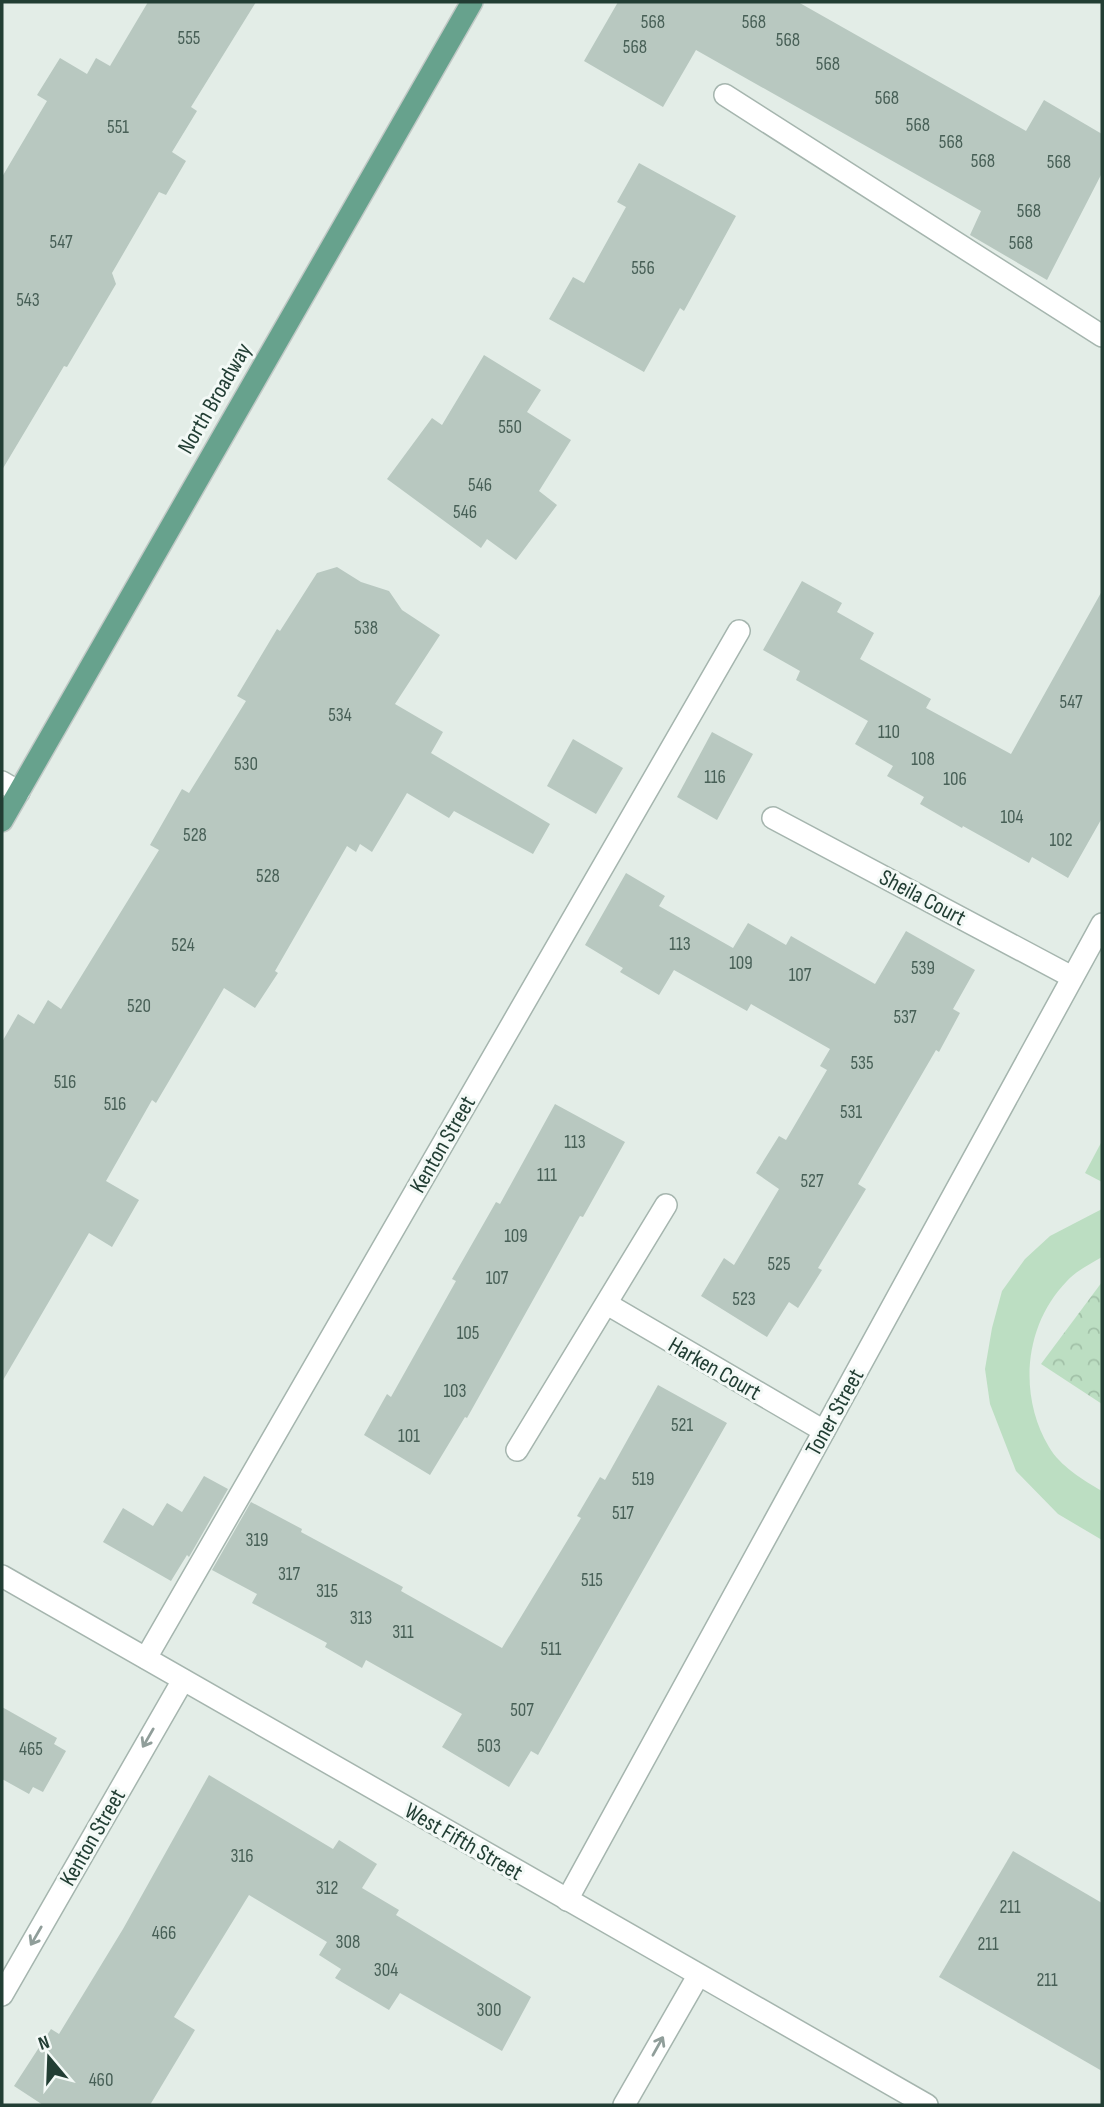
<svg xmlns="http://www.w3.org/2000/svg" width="1104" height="2107" font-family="'Sofia Sans Condensed',sans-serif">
<defs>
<pattern id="park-crowns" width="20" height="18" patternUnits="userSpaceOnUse" patternTransform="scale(1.75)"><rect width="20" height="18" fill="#bcdec2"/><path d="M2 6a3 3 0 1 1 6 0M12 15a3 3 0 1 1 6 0" fill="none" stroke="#a1c0a7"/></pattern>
</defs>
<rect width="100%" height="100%" fill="#e3ede7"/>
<!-- park -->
<path fill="url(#park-crowns)" d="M 1102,1282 L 1102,1404 L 1041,1364 Z"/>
<!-- pitch -->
<g fill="#bcdec2">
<path d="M 1102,1141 L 1102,1182 L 1085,1173 Z"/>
<path d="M 1102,1209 L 1102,1257 C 1090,1264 1076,1271 1067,1281 C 1024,1325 1018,1395 1049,1447 C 1060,1466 1083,1480 1102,1491 L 1102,1540 L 1058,1514 L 1016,1471 L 990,1404 L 985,1369 L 992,1328 L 1002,1291 L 1025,1259 L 1050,1236 Z"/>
</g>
<!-- building -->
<g fill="#b8c8c0">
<path d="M 148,2 L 256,2 L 191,107 L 197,111 L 172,152 L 186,161 L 166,195 L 159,192 L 112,273 L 116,284 L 67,367 L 64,366 L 2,470 L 2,177 L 47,101 L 37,95 L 60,58 L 87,74 L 96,58 L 110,66 Z"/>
<path d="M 618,2 L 798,2 L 1026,131 L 1044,100 L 1102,134 L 1102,173 L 1047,280 L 970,235 L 981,211 L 696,50 L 663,107 L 584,61 Z"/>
<path d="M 639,163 L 736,216 L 684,311 L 680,308 L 644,372 L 549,319 L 573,277 L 584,283 L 626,207 L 617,202 Z"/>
<path d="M 484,355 L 541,390 L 527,412 L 571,440 L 539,491 L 557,505 L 516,560 L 487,539 L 481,548 L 387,479 L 432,418 L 442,425 Z"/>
<path d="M 337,567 L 361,582 L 389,591 L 402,610 L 440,635 L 395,704 L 443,732 L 431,753 L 550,824 L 533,854 L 454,811 L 449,818 L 407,793 L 372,852 L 360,844 L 356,852 L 347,846 L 275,971 L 278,973 L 255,1008 L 224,988 L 156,1103 L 152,1100 L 106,1181 L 139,1200 L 112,1247 L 89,1233 L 2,1382 L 2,1042 L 18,1014 L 34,1024 L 48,1000 L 61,1009 L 159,850 L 150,845 L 182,789 L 189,793 L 246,701 L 237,696 L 277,629 L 280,631 L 317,573 Z"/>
<path d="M 802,581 L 842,603 L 837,612 L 874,633 L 860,659 L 931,699 L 926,708 L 1011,754 L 1102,591 L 1102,818 L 1068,878 L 1032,857 L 1029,863 L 963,826 L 962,828 L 920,804 L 924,797 L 887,776 L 893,766 L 855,744 L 868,721 L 796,680 L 800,671 L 763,650 Z"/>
<path d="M 712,732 L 753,754 L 717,820 L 677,797 Z"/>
<path d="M 573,739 L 623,768 L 596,814 L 547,786 Z"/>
<path d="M 626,873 L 665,896 L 659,906 L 733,948 L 748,923 L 786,945 L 791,936 L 875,984 L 906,931 L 975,970 L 953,1009 L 960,1013 L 939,1052 L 936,1050 L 858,1184 L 866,1189 L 818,1268 L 822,1270 L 798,1308 L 789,1302 L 767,1337 L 701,1296 L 724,1258 L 734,1265 L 779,1189 L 756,1173 L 779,1136 L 786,1140 L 827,1070 L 820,1066 L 830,1049 L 751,1004 L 747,1011 L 674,970 L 659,995 L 620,972 L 623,968 L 585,945 Z"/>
<path d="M 555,1104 L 625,1142 L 583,1217 L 580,1216 L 467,1418 L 465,1417 L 430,1475 L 364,1435 L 387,1394 L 391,1397 L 456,1281 L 452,1279 L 496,1202 L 500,1204 Z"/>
<path d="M 658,1385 L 727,1423 L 538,1755 L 531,1751 L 509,1787 L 442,1747 L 462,1714 L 366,1660 L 362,1668 L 325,1647 L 327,1643 L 252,1603 L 257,1594 L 212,1570 L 251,1502 L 302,1529 L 301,1532 L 403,1587 L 401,1591 L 502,1648 L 581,1518 L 577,1516 L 600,1477 L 605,1480 Z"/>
<path d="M 204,1476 L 228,1489 L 189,1557 L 187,1555 L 171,1581 L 103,1542 L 123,1508 L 153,1526 L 167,1503 L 182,1512 Z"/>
<path d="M 2,1707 L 57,1738 L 54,1744 L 66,1751 L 43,1792 L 33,1787 L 29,1794 L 2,1779 Z"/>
<path d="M 209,1775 L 333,1849 L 339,1840 L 377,1864 L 362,1888 L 399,1910 L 396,1915 L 531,1997 L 502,2051 L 400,1993 L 389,2010 L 335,1978 L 341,1969 L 319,1955 L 327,1942 L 249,1895 L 174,2017 L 195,2030 L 150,2105 L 43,2105 L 14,2086 L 51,2029 L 59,2034 L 123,1929 Z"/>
<path d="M 1013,1851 L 1102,1903 L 1102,2071 L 939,1977 Z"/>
</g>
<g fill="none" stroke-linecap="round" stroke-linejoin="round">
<!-- minor casing -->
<g stroke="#a5b5ae" stroke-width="24">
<g id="minor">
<path d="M 725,95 L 1102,336"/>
<path d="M 2,782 L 19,792"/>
<path d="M 773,818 L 1072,977"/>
<path d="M 607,1304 L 824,1431"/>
<path d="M 517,1450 L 666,1205"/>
<path d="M 2,1576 L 927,2105"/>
<path d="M 146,1658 L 739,631"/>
<path d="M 567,1900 L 1102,924"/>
<path d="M 2,1995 L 183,1680"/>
<path d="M 624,2105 L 698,1976"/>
</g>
</g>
<!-- major casing -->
<g stroke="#c1c9c6" stroke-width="24">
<path id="major" d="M 2,821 L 472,2"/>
</g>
<!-- minor -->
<use href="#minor" stroke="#fff" stroke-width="21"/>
<!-- major -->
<use href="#major" stroke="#67a28d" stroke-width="21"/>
</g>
<!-- one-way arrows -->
<defs><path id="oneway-shaft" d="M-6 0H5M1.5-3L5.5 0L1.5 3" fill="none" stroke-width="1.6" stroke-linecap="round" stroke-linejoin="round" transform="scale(1.75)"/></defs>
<g stroke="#909e9a">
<use href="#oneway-shaft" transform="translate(148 1738) rotate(120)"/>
<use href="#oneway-shaft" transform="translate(36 1936) rotate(120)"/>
<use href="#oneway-shaft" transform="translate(658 2046) rotate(-61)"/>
</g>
<g text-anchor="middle" stroke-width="6" stroke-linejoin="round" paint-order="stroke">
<!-- number labels -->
<g font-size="19" fill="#486057">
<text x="653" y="28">568</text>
<text x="754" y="28">568</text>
<text x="189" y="44">555</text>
<text x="788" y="46">568</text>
<text x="635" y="53">568</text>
<text x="828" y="70">568</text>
<text x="887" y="104">568</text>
<text x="918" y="131">568</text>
<text x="118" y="133">551</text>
<text x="951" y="148">568</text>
<text x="983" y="167">568</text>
<text x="1059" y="168">568</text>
<text x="1029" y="217">568</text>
<text x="61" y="248">547</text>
<text x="1021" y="249">568</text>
<text x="643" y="274">556</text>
<text x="28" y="306">543</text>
<text x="510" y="433">550</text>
<text x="480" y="491">546</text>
<text x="465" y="518">546</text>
<text x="366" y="634">538</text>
<text x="1071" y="708">547</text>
<text x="340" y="721">534</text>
<text x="889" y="738">110</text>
<text x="923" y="765">108</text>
<text x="246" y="770">530</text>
<text x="715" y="783">116</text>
<text x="955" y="785">106</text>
<text x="1012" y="823">104</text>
<text x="195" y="841">528</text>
<text x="1061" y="846">102</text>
<text x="268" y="882">528</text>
<text x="680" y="950">113</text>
<text x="183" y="951">524</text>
<text x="741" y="969">109</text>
<text x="923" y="974">539</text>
<text x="800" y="981">107</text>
<text x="139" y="1012">520</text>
<text x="905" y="1023">537</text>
<text x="862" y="1069">535</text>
<text x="65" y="1088">516</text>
<text x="115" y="1110">516</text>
<text x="851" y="1118">531</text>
<text x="575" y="1148">113</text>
<text x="547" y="1181">111</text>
<text x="812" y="1187">527</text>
<text x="516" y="1242">109</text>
<text x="779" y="1270">525</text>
<text x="497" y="1284">107</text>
<text x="744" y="1305">523</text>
<text x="468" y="1339">105</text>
<text x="455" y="1397">103</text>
<text x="682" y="1431">521</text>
<text x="409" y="1442">101</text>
<text x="643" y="1485">519</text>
<text x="623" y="1519">517</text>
<text x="257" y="1546">319</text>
<text x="289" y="1580">317</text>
<text x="592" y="1586">515</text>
<text x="327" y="1597">315</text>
<text x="361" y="1624">313</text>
<text x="403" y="1638">311</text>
<text x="551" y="1655">511</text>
<text x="522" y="1716">507</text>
<text x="489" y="1752">503</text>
<text x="31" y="1755">465</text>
<text x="242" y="1862">316</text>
<text x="327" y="1894">312</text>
<text x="1010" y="1913">211</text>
<text x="164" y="1939">466</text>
<text x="348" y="1948">308</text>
<text x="988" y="1950">211</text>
<text x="386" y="1976">304</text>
<text x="1047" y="1986">211</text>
<text x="489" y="2016">300</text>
<text x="101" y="2086">460</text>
</g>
<!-- street labels -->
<g font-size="23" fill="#223e34" stroke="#f3f9f6">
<text transform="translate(214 398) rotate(-60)" y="8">North Broadway</text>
<text transform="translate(923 897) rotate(28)" y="8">Sheila Court</text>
<text transform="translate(442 1144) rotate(-60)" y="8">Kenton Street</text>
<text transform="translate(715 1368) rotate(30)" y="8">Harken Court</text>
<text transform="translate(834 1412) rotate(-61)" y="8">Toner Street</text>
<text transform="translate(92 1837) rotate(-60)" y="8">Kenton Street</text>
<text transform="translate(464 1841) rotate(30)" y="8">West Fifth Street</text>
</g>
</g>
<!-- border -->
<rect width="1104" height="2107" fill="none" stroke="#223e34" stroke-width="7"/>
<!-- north arrow -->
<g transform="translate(49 2058) rotate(341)" stroke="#f3f9f6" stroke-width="5" paint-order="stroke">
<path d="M0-5L12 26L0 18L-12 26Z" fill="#223e34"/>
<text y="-10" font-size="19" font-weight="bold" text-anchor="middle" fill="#223e34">N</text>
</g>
</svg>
